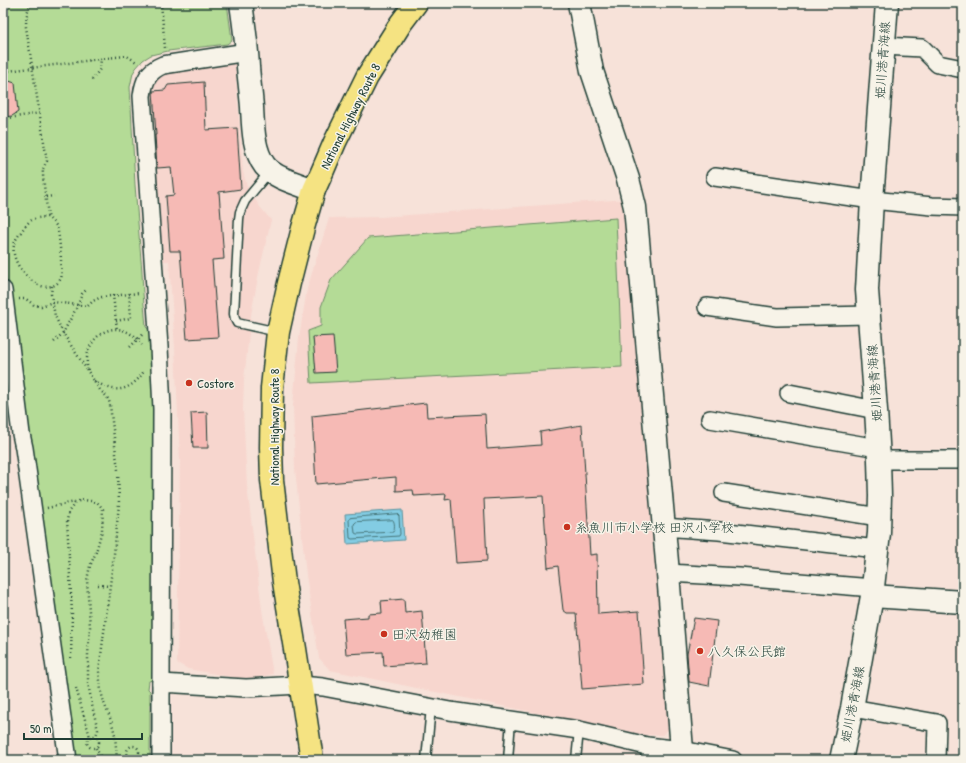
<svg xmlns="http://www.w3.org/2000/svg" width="966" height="763" font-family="'Patrick Hand','Klee One',sans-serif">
<rect width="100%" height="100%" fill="#f7e2d9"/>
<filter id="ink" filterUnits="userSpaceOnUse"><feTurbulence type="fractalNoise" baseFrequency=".025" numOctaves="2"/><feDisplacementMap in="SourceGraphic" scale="8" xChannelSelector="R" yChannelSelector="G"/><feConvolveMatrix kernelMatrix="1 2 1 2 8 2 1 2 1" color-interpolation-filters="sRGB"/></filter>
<g filter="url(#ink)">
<!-- built -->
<g fill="#f7d6ce">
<path d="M 231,62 L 235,64 L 243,172 L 247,186 L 260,207 L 271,220 L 258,277 L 251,315 L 244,380 L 243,409 L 247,486 L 262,610 L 273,674 L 247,680 L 188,669 L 177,663 L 180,461 L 175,348 L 169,261 L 160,261 L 147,98 L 151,83 L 162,72 Z"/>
<path d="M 628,199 L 671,727 L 662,735 L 643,735 L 330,670 L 319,658 L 306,575 L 295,469 L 293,405 L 299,338 L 307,289 L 329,218 L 381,217 Z"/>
</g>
<!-- green -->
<g fill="#b4db96" stroke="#6a8c65">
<path d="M 3,3 L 227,3 L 232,40 L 227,44 L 168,51 L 151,55 L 143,60 L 136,68 L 133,73 L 130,87 L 135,185 L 142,272 L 143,293 L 146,327 L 151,331 L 155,422 L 153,680 L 149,681 L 148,689 L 150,691 L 150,760 L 72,760 L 11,313 L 3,257 Z"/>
<path d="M 616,218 L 622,367 L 311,383 L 308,331 L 321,326 L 321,307 L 331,280 L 368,238 Z"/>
</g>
<!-- water -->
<path fill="#83cce3" stroke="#5b939d" d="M 402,510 L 404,540 L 347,544 L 345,514 Z"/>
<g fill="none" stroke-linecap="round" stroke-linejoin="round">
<!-- shore -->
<g stroke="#47767a" stroke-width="1">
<path d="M 397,514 L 399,516 L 400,534 L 399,536 L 352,539 L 350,538 L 349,520 L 350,518 Z"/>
<path d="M 393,520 C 395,522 395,529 393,532 L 357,534 L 355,533 L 354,524 L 356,522 Z"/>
</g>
</g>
<!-- building -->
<g fill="#f6bab5" stroke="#1f3d34">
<path d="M 3,79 L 15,83 L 18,112 L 12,116 L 3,117 Z"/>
<path d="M 204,82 L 206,130 L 237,128 L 241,189 L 219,192 L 224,259 L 212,260 L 218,337 L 187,339 L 180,251 L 170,251 L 166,196 L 174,195 L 171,167 L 157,168 L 155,135 L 156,135 L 153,91 L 165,90 L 168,85 Z"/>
<path d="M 333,336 L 336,372 L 316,373 L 313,337 Z"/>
<path d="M 426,403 L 427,417 L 485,414 L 487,449 L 541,445 L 540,432 L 582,425 L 590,555 L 597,554 L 598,614 L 639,611 L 644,684 L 582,689 L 576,613 L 567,613 L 563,610 L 558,566 L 548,568 L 543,496 L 484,499 L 487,561 L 456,563 L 451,499 L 445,500 L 446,494 L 414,496 L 413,490 L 396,491 L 396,477 L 316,484 L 312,416 Z"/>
<path d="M 207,412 L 208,448 L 193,448 L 191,413 Z"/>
<path d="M 404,599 L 405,613 L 422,611 L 426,663 L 384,666 L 383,652 L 346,654 L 343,619 L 368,617 L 368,614 L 382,613 L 381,601 Z"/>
<path d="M 694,618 L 717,621 L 709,686 L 689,682 L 687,654 Z"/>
</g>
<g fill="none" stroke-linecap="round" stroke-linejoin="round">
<!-- lane casing -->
<g stroke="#1f3d34" stroke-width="11">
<g id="lane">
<path d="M 270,171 L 245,201 L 240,212 L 239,219 L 234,314 L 235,319 L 237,323 L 278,332"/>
<path d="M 426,760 L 431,707"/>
<path d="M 508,760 L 511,720"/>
<path d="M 576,760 L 579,730"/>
<path d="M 645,760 L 647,746"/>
</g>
</g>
<!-- street casing -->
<g stroke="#1f3d34" stroke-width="20">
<g id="street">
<path d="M 883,46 L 922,48 L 938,64 L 963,69"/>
<path d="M 715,177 L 872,200 L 932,206 L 963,207"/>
<path d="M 3,290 L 21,434 L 24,448 L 68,760"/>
<path d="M 707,307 L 777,317 L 869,315"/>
<path d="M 789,393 L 876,410"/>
<path d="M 710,419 L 878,448"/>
<path d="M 879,460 L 963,460"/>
<path d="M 724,493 L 879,517"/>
<path d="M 663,527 L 719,531 L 877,549"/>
<path d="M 668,573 L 739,577 L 873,588"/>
<path d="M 161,683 L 162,409 L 159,347 L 142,96 C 144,81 148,71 163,65 L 247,52"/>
<path d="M 852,708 L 937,723 L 936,760"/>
<path d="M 161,760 L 161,683 L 246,688 L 300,685 L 323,687 L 450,711 L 579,730 L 647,746 L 682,750 L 733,760"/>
</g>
</g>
<!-- secondary casing -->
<g stroke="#1f3d34" stroke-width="25">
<g id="secondary">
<path d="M 241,3 C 244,24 247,46 248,67 C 249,80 251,94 252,107 C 253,126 253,150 265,166 C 276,179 299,184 314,190"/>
<path d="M 579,3 L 592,71 L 628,179 L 635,207 L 668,573 L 682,750"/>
<path d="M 872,596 L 963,602"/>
<path d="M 841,760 L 852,708 L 872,596 L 879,533 L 880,496 L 879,460 L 876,410 L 867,290 L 872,200 L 887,3"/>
</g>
</g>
<!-- highway casing -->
<g stroke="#1f3d34" stroke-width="25">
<path id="highway" d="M 312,760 L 295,649 L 284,582 L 272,480 L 271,447 L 272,388 L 278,332 L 289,283 L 303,228 L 314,190 L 323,170 L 335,142 L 367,77 L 401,23 L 416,3"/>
</g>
<!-- path -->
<g stroke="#1f3d34" stroke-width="2.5" stroke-dasharray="1 3" stroke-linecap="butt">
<path d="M 31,3 C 27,11 26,18 26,27 L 47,161 C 45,164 44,167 43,169 C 42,174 47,208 48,215 C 49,220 54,222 57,227 C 59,231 63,274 61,278 C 57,288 43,289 35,283 C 24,276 11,260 14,245 C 15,240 18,236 21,232 C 30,219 32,218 48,217"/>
<path d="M 161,3 L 165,48"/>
<path d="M 3,76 L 8,71 L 115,57 L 127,56 L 138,63"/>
<path d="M 92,80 L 100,69 L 101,59"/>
<path d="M 3,119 L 40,113"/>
<path d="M 46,197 L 54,196"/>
<path d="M 52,286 L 51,294 L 55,316 L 63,333 L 100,390 C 105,395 109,398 110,405 L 118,470 L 119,504 L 114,554 L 99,671 L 101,691 L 104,703 L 112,723 L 115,735 L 117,760"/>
<path d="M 113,295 L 117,330"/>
<path d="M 19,299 L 26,299 L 34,305 L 41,306 L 53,302 L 88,306 L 93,301 L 101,297 L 139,293"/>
<path d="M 116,321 L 131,318 L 129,293"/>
<path d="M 54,342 L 63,333 L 78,305 L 82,294 L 87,289"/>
<path d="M 130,347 L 143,334"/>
<path d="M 88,370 C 81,344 107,318 131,334 C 136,336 139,341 142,345"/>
<path d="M 94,381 C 99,383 104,387 109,388 C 124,393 137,383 144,371"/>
<path d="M 47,508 L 84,500 L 97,502 L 103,509 L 102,530 L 96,552 L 90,566 L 87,580 L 90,627 L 88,655 L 88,683 L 93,710 L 98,730 L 96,736"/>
<path d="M 98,585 L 110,586"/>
<path d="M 71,658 L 72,613 L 67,520 L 69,511 L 75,503"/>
<path d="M 76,688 L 90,737"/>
<circle cx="93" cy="742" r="6"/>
<circle cx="133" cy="752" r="6"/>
<path d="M 96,748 L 102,760"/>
</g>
<!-- lane -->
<use href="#lane" stroke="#f7f3e8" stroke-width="8"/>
<!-- street -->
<use href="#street" stroke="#f7f3e8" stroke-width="17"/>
<!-- secondary -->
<use href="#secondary" stroke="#f7f3e8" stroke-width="22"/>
<!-- highway -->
<use href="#highway" stroke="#f5e382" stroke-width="22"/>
</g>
</g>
<!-- markers -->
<g fill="#c8321e" stroke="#f7f3e8" stroke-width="1.5">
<circle cx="189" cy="383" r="4"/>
<circle cx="567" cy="527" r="4"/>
<circle cx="384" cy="634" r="4"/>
<circle cx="700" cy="651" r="4"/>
</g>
<g text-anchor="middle" stroke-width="3" stroke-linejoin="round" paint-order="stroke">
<!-- street labels -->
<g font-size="13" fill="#1f3d34" stroke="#f7f3e8">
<text transform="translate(882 60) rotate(-86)" y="5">姫川港青海線</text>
<text transform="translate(350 116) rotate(-63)" y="5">National Highway Route 8</text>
<text transform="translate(874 383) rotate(-94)" y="5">姫川港青海線</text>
<text transform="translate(274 427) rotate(-90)" y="5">National Highway Route 8</text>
<text transform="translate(852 704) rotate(-79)" y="5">姫川港青海線</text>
</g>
<!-- poi labels -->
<g font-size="13" fill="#1f3d34" stroke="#f7f3e8" text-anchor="start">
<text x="197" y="388">Costore</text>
<text x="575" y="532">糸魚川市小学校 田沢小学校</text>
<text x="392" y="639">田沢幼稚園</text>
<text x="708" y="656">八久保公民館</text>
</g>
</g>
<!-- margin -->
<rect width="966" height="763" fill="none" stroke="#f7f3e8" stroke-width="16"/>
<rect x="8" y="8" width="950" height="747" fill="none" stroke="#1f3d34" stroke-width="1.5" filter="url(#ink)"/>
<!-- scale -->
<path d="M24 733v6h118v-6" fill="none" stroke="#1f3d34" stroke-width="2"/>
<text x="30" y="733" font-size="12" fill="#1f3d34" stroke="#f7f3e8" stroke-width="3" paint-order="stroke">50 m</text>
</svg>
